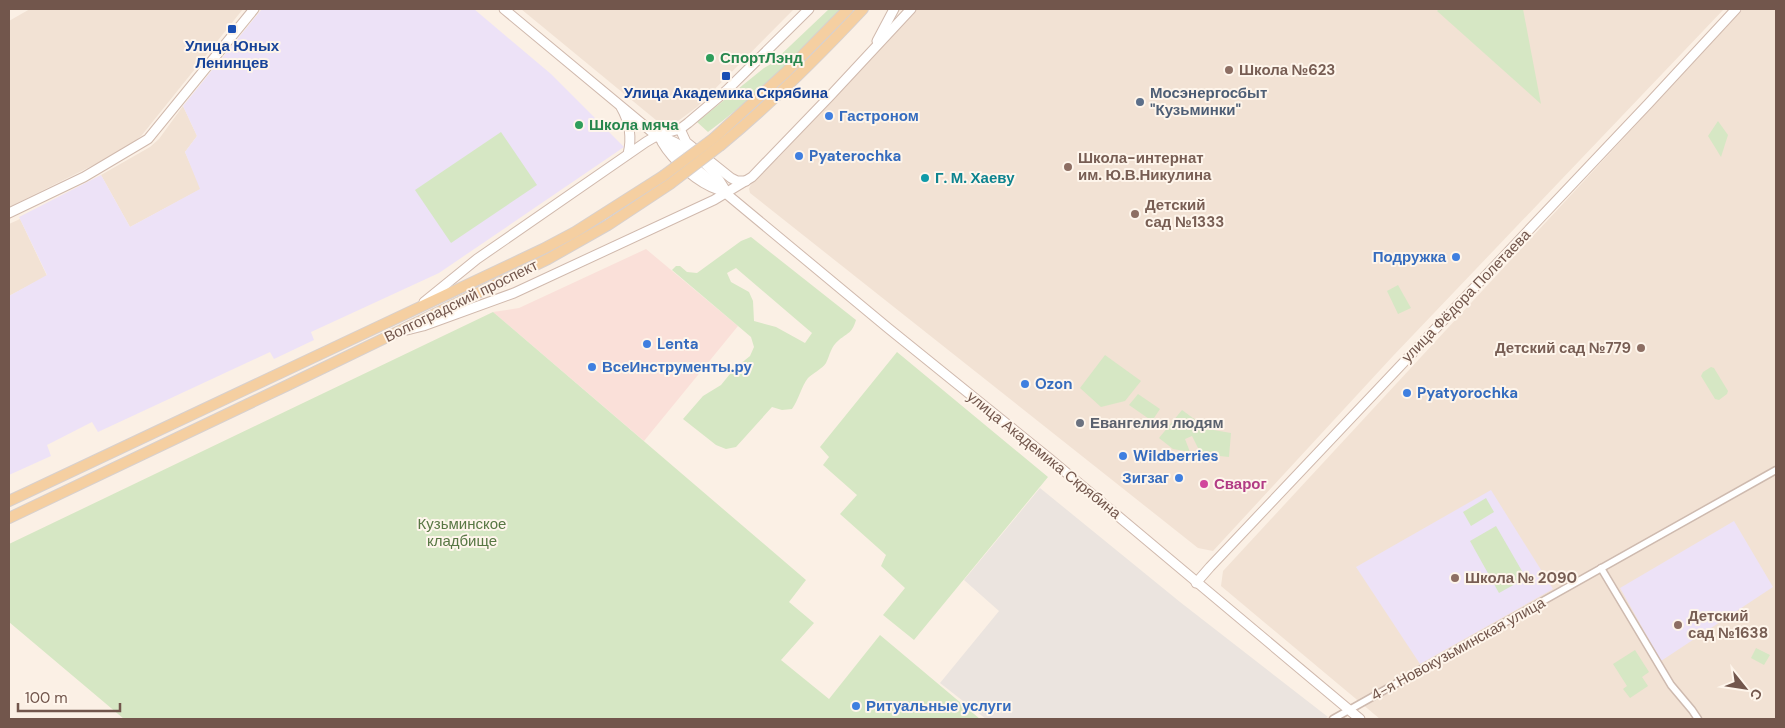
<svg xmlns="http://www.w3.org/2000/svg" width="1785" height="728" font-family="'DM Sans',sans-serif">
<rect width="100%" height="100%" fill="#fbf0e5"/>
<!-- residential -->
<g fill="#f2e2d4">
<path d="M 30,9 L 243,9 L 142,135 L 126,149 L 9,207 L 9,21 Z"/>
<path d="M 521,9 L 794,9 L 697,107 L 678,121 L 662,125 Z"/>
<path d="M 913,9 L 1724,9 L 1393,356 L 1213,551 L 1198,548 L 750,193 L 749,189 L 751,184 L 773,159 L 778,158 L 804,130 L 805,125 Z"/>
<path d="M 1743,9 L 1776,9 L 1776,719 L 1380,719 L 1221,586 L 1223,571 Z"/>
<path d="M 183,106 L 197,136 L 185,152 L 201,189 L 130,227 L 101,175 L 150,147 L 159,139 Z"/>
<path d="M 20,219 L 47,276 L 9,296 L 9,224 Z"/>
</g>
<!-- commercial -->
<path fill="#fae0d9" d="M 646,249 L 738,326 L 644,441 L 493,312 L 519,308 Z"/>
<!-- industrial -->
<path fill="#ebe4df" d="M 1040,488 L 1180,602 L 1328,717 L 1324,719 L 986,719 L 940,683 L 999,611 L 964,580 Z"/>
<!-- education -->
<g fill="#ede2f7">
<path d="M 262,9 L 474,9 L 551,74 L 624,147 L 439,273 L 311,332 L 314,340 L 274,359 L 270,352 L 98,432 L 92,422 L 47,445 L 51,456 L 9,475 L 9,296 L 47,275 L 19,217 L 101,175 L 130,227 L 200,189 L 185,152 L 197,136 L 183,106 Z"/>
<path d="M 1491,490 L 1553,589 L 1420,664 L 1356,567 Z"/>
<path d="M 1734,521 L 1773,587 L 1661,661 L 1620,588 Z"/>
</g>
<!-- green -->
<g fill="#d6e7c4" fill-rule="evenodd">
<path d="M 829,9 L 843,9 C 800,53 757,95 708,132 L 697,122 L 764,68 L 771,64 Z"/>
<path d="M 1439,9 L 1523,9 L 1541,104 L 1437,11 Z"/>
<path d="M 1718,121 L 1728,135 L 1721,157 L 1708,136 Z"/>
<path d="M 501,132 L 537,185 L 451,243 L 415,190 Z"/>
<path d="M 751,237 L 856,320 C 852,333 849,332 839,340 C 831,346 830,355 826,363 C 822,369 813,373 808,378 C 801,387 799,399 792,409 L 782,410 L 772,407 L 736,447 L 726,449 L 716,445 L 683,419 L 703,396 L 721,385 L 734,369 L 750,356 L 754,347 L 751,337 L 672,270 L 676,266 L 680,266 L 687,272 L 697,273 L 741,241 ZM 736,268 L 812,333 L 805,343 L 776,327 L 754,321 L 753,301 L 749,292 L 731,282 L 727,273 Z"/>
<path d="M 1398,285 L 1411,308 L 1398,314 L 1387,291 Z"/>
<path d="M 493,312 L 806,580 L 789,602 L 814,623 L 781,660 L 829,699 L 880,635 L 980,719 L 124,719 L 9,622 L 9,544 Z"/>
<path d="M 897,352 L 1048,477 L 914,640 L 883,615 L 905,588 L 881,566 L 886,555 L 840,514 L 857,495 L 823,465 L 829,457 L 820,447 Z"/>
<path d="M 1105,355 L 1141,381 L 1125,401 L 1101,407 L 1080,388 Z"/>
<path d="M 1711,367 L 1714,368 L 1728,391 L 1727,394 L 1719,400 L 1715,399 L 1701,376 L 1703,372 Z"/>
<path d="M 1138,394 L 1160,409 L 1152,421 L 1129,405 Z"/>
<path d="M 1182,410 L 1208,429 L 1231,433 L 1229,457 L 1201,454 L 1192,436 L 1185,439 L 1190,452 L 1173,449 L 1159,438 Z"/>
<path d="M 1486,498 L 1494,512 L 1471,526 L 1463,512 Z"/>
<path d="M 1496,526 L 1526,578 L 1499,593 L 1470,541 Z"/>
<path d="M 1756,648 L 1770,655 L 1764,665 L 1751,658 Z"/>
<path d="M 1635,650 L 1649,672 L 1642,677 L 1648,686 L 1630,698 L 1623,689 L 1627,686 L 1613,664 Z"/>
</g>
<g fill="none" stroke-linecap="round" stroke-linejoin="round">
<!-- street casing -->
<g stroke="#cebaaf" stroke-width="9">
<g id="street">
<path d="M 1601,568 L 1671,685 L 1692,710 L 1698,719"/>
<path d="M 1333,719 L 1776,470"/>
</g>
</g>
<!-- secondary casing -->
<g stroke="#d0b9ad" stroke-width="11">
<g id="secondary">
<path d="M 504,9 L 888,328 L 1050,459 L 1360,719"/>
<path d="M 877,41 L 894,9"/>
<path d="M 621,107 C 629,121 632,138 628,154"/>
<path d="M 680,129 L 686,142 L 731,178 L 737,181 L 746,181"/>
<path d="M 665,138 C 688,147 712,166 724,188"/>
<path d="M 662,142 C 673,161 698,183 719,190"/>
<path d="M 9,213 L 84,177 L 148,139 L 254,9"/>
<path d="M 424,302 L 477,259 L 646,142 L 658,135 L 680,129 L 688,123 L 727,90 L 809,9"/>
<path d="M 407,330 L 423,326 L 514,293 L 714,200 L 752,177 L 830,96 L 911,9"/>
<path d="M 1196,583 L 1210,567 L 1649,103 L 1736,9"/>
</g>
</g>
<!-- primary casing -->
<g stroke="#d8d0cd" stroke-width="12">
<g id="primary">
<path d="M 714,138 L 786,72 L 848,9"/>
<path d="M 721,145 C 772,103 818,57 863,9"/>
<path d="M 9,501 L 543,249 L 575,232 L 663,176"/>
<path d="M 9,518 L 288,385 L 548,259 L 608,225 L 670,184"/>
</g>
</g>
<!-- street -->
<use href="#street" stroke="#fff" stroke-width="6"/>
<!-- secondary -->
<use href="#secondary" stroke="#fff" stroke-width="9"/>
<!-- primary -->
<use href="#primary" stroke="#f5cfa1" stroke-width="10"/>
<!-- primary-bridge casing -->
<g stroke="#d8d0cd" stroke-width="12" stroke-linecap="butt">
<g id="primary-bridge">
<path d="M 663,176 L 714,138"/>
<path d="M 670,184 L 721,145"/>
</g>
</g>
<!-- primary-bridge -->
<use href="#primary-bridge" stroke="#f5cfa1" stroke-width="10"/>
</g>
<!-- markers -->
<g fill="#1a4fb4" stroke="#fef5eb" stroke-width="2">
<rect x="227" y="24" width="10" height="10" rx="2.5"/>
<rect x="721" y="71" width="10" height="10" rx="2.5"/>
</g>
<g fill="#2e9e5b" stroke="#fef5eb" stroke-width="2">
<circle cx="710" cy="58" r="5"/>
<circle cx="579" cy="125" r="5"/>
</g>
<g fill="#8d6e63" stroke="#fef5eb" stroke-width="2">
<circle cx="1229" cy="70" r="5"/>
<circle cx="1068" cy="167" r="5"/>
<circle cx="1135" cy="214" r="5"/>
<circle cx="1641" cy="348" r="5"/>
<circle cx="1455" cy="578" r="5"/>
<circle cx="1678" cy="625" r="5"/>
</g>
<circle fill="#5c6f8a" stroke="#fef5eb" stroke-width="2" cx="1140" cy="102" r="5"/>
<g fill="#3f7fe0" stroke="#fef5eb" stroke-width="2">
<circle cx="829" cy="116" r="5"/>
<circle cx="799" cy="156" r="5"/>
<circle cx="1456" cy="257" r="5"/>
<circle cx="647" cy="344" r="5"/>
<circle cx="592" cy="367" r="5"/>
<circle cx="1025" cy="384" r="5"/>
<circle cx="1407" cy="393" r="5"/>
<circle cx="1123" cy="456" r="5"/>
<circle cx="1179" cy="478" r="5"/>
<circle cx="856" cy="706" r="5"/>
</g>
<circle fill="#0f9aa8" stroke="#fef5eb" stroke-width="2" cx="925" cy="178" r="5"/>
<circle fill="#6b7280" stroke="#fef5eb" stroke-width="2" cx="1080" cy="423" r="5"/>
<circle fill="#d1479c" stroke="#fef5eb" stroke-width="2" cx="1204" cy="484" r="5"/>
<g text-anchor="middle" stroke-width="4" stroke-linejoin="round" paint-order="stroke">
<!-- transit labels -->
<g font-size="15" font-weight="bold" fill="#164399" stroke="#fef5eb">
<text x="232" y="51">Улица Юных<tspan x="232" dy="17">Ленинцев</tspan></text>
<text x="726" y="98">Улица Академика Скрябина</text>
</g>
<!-- leisure labels -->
<g font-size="15" font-weight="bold" fill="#27864d" stroke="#fef5eb" text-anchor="start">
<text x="720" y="63">СпортЛэнд</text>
<text x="589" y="130">Школа мяча</text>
</g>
<!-- education labels -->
<g font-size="15" font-weight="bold" fill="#785e54" stroke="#fef5eb" text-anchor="start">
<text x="1239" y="75">Школа №623</text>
<text x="1078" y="163">Школа-интернат<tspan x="1078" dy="17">им. Ю.В.Никулина</tspan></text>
<text x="1145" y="210">Детский<tspan x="1145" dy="17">сад №1333</tspan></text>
<text x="1631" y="353" text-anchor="end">Детский сад №779</text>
<text x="1465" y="583">Школа № 2090</text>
<text x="1688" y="621">Детский<tspan x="1688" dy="17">сад №1638</tspan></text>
</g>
<!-- service labels -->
<g font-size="15" font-weight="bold" fill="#4e5e75" stroke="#fef5eb" text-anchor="start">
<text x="1150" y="98">Мосэнергосбыт<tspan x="1150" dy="17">"Кузьминки"</tspan></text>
</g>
<!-- shop labels -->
<g font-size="15" font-weight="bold" fill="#366cbe" stroke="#fef5eb" text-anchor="start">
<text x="839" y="121">Гастроном</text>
<text x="809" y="161">Pyaterochka</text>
<text x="1446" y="262" text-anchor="end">Подружка</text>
<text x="657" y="349">Lenta</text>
<text x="602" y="372">ВсеИнструменты.ру</text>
<text x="1035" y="389">Ozon</text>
<text x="1417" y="398">Pyatyorochka</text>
<text x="1133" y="461">Wildberries</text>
<text x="1169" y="483" text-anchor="end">Зигзаг</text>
<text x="866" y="711">Ритуальные услуги</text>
</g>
<!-- culture labels -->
<g font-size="15" font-weight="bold" fill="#0d838f" stroke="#fef5eb" text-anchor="start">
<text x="935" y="183">Г. М. Хаеву</text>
</g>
<!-- street labels -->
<g font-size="15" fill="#72564c" stroke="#fef5eb">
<text transform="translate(1466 296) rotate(-46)" y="5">улица Фёдора Полетаева</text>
<text transform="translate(461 301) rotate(-26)" y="5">Волгоградский проспект</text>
<text transform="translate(1044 455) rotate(39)" y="5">улица Академика Скрябина</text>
<text transform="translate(1458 649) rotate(-29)" y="5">4-я Новокузьминская улица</text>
</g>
<!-- worship labels -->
<g font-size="15" font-weight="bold" fill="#5b616d" stroke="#fef5eb" text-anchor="start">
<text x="1090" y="428">Евангелия людям</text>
</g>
<!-- hotel labels -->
<g font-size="15" font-weight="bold" fill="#b23c85" stroke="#fef5eb" text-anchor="start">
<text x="1214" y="489">Сварог</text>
</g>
<!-- park labels -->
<g font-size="15" fill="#587744" stroke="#fef5eb">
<text x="462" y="529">Кузьминское<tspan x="462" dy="17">кладбище</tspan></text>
</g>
</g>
<!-- border -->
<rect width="1785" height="728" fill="none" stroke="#72564c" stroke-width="20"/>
<!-- north arrow -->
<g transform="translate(1745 688) rotate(120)" stroke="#fef5eb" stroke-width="4" paint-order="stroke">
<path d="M0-4L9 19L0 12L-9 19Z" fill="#72564c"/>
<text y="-8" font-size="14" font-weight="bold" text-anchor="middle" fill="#72564c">С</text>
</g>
<!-- scale -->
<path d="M18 703v8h102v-8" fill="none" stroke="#72564c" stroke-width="2.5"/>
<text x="25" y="703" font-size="15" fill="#72564c" stroke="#fef5eb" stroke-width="4" paint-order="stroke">100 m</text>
</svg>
